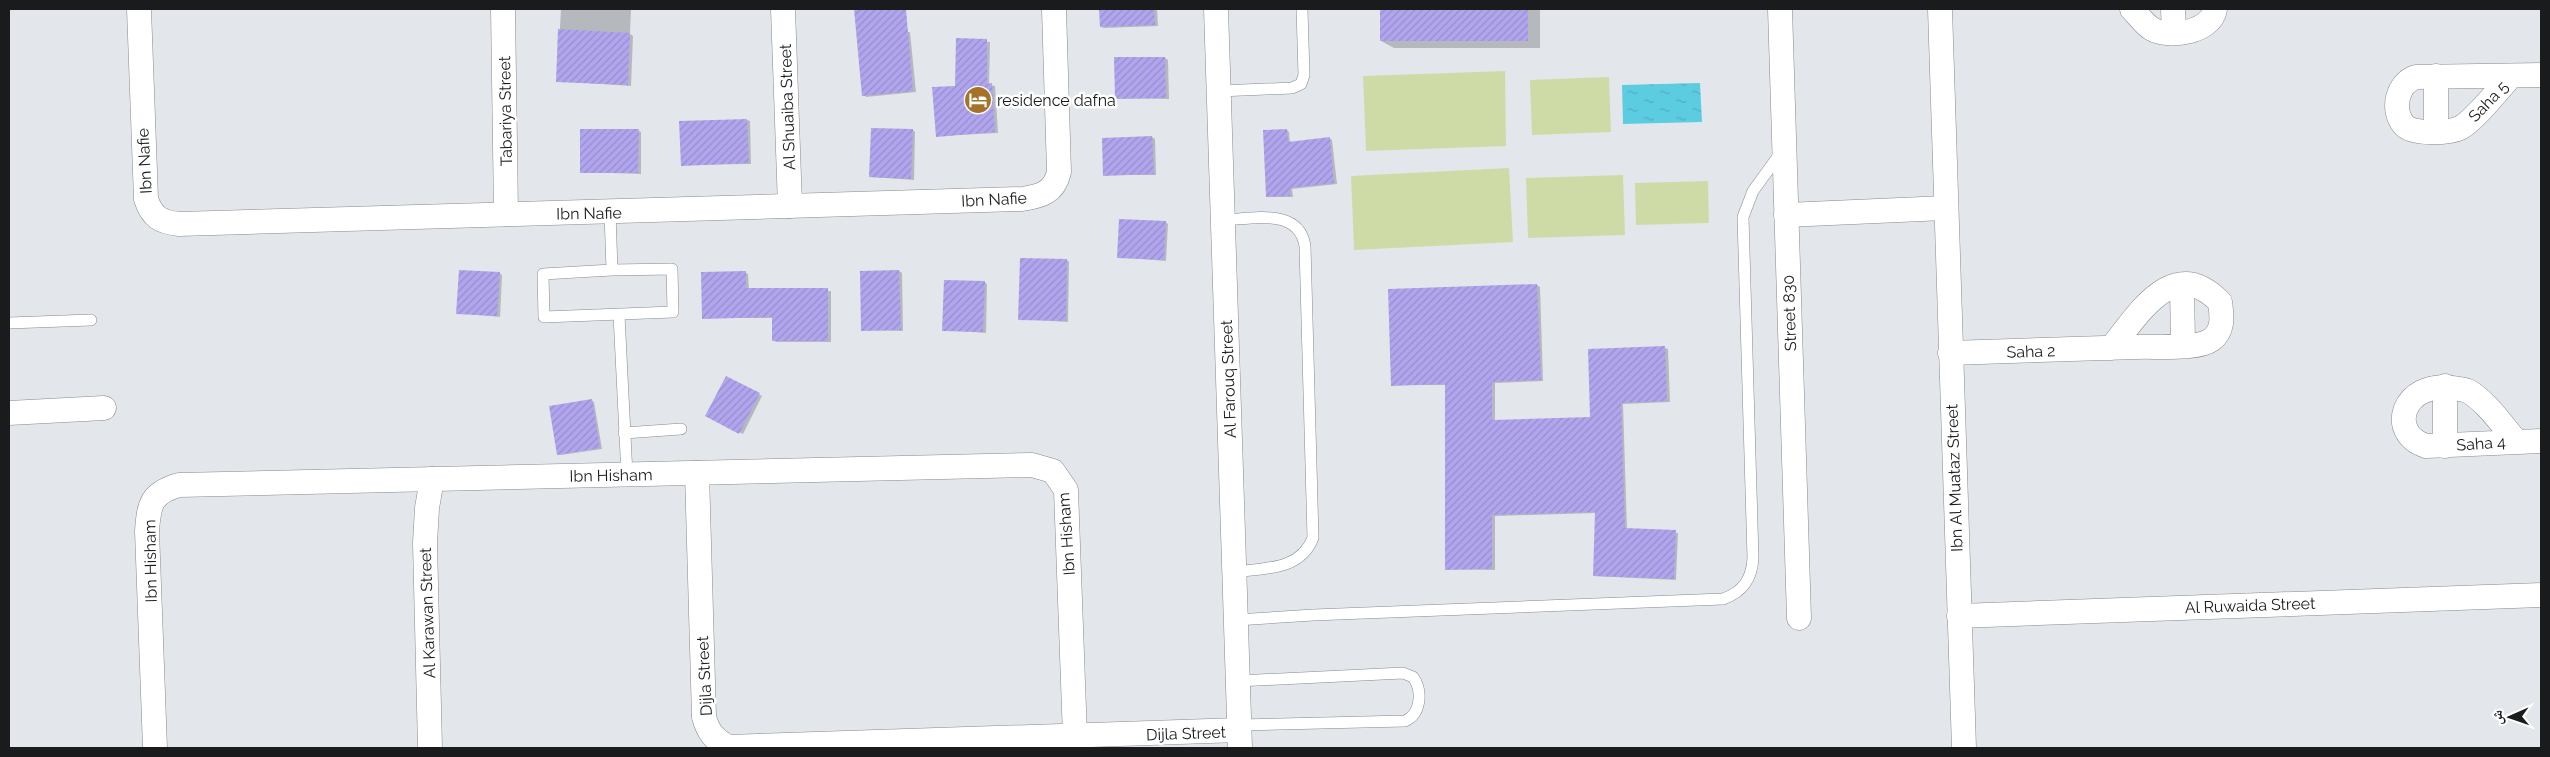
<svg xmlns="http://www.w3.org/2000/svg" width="2550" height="757" font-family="Raleway,'Noto Naskh Arabic',sans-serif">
<defs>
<pattern id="water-ripples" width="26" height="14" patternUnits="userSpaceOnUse" patternTransform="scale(1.25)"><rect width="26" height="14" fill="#5ccce0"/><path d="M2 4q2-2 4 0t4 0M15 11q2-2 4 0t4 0" fill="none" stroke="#4fafc0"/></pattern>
<pattern id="building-hatch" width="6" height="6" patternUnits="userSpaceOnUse" patternTransform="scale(1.25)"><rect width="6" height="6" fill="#b1a5ee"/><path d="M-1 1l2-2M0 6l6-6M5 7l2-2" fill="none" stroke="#988dcc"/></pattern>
</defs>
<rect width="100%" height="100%" fill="#e3e7eb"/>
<!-- pitch -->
<g fill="#cfdba7">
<path d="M 1505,71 L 1506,146 L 1366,151 L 1363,76 Z"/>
<path d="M 1609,77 L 1611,132 L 1532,135 L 1530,80 Z"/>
<path d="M 1509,168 L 1513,242 L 1354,250 L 1351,176 Z"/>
<path d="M 1623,175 L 1625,235 L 1528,238 L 1526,178 Z"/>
<path d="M 1708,181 L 1709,223 L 1636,225 L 1635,183 Z"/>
</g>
<!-- water -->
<path fill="url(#water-ripples)" d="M 1700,83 L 1702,122 L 1623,124 L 1622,85 Z"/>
<!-- shadow -->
<g fill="#0003">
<path d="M 561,9 L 631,9 L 630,34 L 633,36 L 631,86 L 557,81 Z"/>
<path d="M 838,9 L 888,9 L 888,32 L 910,32 L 916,92 L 866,97 L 864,95 L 856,10 Z"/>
<path d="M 1100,9 L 1157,9 L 1158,26 L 1104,28 L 1101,27 Z"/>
<path d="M 1381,9 L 1540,9 L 1540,48 L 1394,48 L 1381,41 Z"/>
<path d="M 958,40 L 990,42 L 989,85 L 995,86 L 998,133 L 937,136 L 957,87 Z"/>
<path d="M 1165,58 L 1168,60 L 1169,99 L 1116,98 Z"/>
<path d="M 747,120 L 750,121 L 751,164 L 682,165 Z"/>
<path d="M 638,130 L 641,132 L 641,174 L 581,172 Z"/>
<path d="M 913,130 L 915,132 L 914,180 L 871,177 Z"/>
<path d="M 1287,130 L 1289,132 L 1290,143 L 1329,138 L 1332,140 L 1337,184 L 1292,189 L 1293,197 L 1267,197 Z"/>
<path d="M 1152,137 L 1155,139 L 1156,175 L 1104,175 L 1103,139 Z"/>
<path d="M 1165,222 L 1168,224 L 1166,261 L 1118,257 Z"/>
<path d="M 1067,260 L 1069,262 L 1068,322 L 1020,319 Z"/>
<path d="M 899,271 L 902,273 L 903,331 L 862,330 L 861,272 Z"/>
<path d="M 499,273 L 502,275 L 500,317 L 458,313 Z"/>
<path d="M 746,273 L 748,274 L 749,290 L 831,291 L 831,342 L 776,342 L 773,340 L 773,318 L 703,318 Z"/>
<path d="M 984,282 L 987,284 L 986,333 L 944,330 Z"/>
<path d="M 1537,285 L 1540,287 L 1543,381 L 1495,383 L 1495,422 L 1591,418 L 1665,348 L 1668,349 L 1670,402 L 1623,404 L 1627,529 L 1678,533 L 1676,580 L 1594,576 L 1596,513 L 1495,516 L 1495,570 L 1446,569 L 1446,385 L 1393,385 L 1389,290 Z"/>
<path d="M 726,377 L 762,396 L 743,434 L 707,416 Z"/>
<path d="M 591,400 L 594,402 L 602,449 L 561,455 L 558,454 Z"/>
</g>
<!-- building -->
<g fill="url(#building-hatch)">
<path d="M 854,9 L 906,9 L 913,91 L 862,96 Z"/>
<path d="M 1099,9 L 1154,9 L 1155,25 L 1100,27 Z"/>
<rect x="1380" y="9" width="148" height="32"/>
<path d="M 558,29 L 630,33 L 628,85 L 556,82 Z"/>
<path d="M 956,38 L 987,39 L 987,84 L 992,83 L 995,132 L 936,137 L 932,87 L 955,86 Z"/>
<path d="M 1114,57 L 1165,57 L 1166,98 L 1115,99 Z"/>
<path d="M 747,119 L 749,163 L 681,166 L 679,121 Z"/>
<path d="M 871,128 L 913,129 L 911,179 L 869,177 Z"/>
<path d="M 580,129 L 639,129 L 638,173 L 580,173 Z"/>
<path d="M 1287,129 L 1288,142 L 1330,137 L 1334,183 L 1290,188 L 1290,196 L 1266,197 L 1263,130 Z"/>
<path d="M 1152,136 L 1154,174 L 1103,176 L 1102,138 Z"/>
<path d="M 1119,219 L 1166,221 L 1164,260 L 1117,258 Z"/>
<path d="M 1020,258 L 1067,259 L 1066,321 L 1018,320 Z"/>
<path d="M 459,270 L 500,272 L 497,316 L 456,314 Z"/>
<path d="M 899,270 L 901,330 L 861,331 L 860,271 Z"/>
<path d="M 746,271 L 746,288 L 828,288 L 828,341 L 772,341 L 772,317 L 702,319 L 701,272 Z"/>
<path d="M 944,280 L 985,281 L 983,332 L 942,331 Z"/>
<path d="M 1537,284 L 1541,380 L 1492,382 L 1492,420 L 1590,417 L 1588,349 L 1665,346 L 1667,401 L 1621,403 L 1625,528 L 1676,530 L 1674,579 L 1593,576 L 1595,512 L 1492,515 L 1492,569 L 1445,570 L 1445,384 L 1391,386 L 1388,289 Z"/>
<path d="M 726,376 L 760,393 L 739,434 L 705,416 Z"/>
<path d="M 592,399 L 600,448 L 557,455 L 549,406 Z"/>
</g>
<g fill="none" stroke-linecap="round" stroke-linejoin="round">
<!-- service casing -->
<g stroke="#86898d" stroke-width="12">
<g id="service">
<path d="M 1219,91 L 1292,88 L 1301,84 L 1304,75 L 1302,9"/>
<path d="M 610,213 L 612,270 L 543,274 L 544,317 L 673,312 L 672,269 L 612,270"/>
<path d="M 1223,220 C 1252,219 1299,207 1305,246 L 1313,538 C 1300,571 1264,568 1234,572"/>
<path d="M 619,315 L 627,475"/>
<path d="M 9,323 L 91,320"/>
<path d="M 624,433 L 681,429"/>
<path d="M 1236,620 L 1313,615 L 1723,599 C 1743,592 1752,579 1753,558 L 1743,217 L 1753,191 L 1782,151"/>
<path d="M 1238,681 L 1403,673 L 1413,677 C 1423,691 1421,714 1405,721 L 1239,725"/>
</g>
</g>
<!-- minor casing -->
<g stroke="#86898d" stroke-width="25">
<g id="minor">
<path d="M 139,9 L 146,199 C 152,217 160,222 179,224 L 1022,199 C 1041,196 1054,193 1059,172 L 1054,9"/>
<path d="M 503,9 L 506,214"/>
<path d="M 783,9 L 790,206"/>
<path d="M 1216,9 L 1240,748"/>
<path d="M 1780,9 L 1799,618"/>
<path d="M 1940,9 L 1964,748"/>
<path d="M 2132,9 C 2138,15 2144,24 2152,29 C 2169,39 2212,32 2215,9"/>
<path d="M 2173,9 L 2174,32"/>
<path d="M 2436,76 L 2436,131"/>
<path d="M 2511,76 C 2499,89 2474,121 2460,128 C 2449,133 2412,135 2404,125 C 2391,110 2397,83 2416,77 L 2541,75"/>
<path d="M 1786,215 L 1945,208"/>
<path d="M 2182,285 L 2183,345"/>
<path d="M 1950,353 C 2012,351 2074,349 2136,347 C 2155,346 2197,350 2211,340 C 2224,331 2222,316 2220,302 C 2173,254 2139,314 2111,348"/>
<path d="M 2445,386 L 2445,446"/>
<path d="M 9,413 L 104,408"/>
<path d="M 2516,441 C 2502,425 2487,402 2468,391 C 2463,389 2458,389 2453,388 C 2403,380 2386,433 2426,446 L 2541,441"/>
<path d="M 697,473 L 704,717 C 708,732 714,739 728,747 L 1239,730"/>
<path d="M 1959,616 L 2541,595"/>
<path d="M 155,748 L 147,531 C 149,504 151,493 179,485 L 1032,465 L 1053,471 L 1066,490 L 1075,737"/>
<path d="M 430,748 L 425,543 L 427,508 L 432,479"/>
</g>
</g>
<!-- service -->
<use href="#service" stroke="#fff" stroke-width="11"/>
<!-- minor -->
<use href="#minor" stroke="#fff" stroke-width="24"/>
</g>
<!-- icons -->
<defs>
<g id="hotel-disc" transform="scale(1.4375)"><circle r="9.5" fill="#a47228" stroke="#fff"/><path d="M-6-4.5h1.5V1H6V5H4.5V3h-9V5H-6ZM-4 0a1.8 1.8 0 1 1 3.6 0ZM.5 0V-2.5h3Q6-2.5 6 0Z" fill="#fff"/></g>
</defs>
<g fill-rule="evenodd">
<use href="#hotel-disc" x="978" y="100"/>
</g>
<g text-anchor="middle" stroke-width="5" stroke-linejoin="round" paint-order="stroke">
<!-- poi labels -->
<g font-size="16" fill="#191b1c" stroke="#fff" text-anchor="start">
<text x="997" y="106">residence dafna</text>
</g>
<!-- street labels -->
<g font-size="16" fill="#191b1c" stroke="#fff">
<text transform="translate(2488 101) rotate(-46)" y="6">Saha 5</text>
<text transform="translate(787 107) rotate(-92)" y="6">Al Shuaiba Street</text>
<text transform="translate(505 111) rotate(-91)" y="6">Tabariya Street</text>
<text transform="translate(144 161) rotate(-93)" y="6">Ibn Nafie</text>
<text transform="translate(994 199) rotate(-3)" y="6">Ibn Nafie</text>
<text transform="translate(589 213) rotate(-1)" y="6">Ibn Nafie</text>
<text transform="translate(1789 313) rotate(-92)" y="6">Street 830</text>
<text transform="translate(2031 351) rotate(-2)" y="6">Saha 2</text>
<text transform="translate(1228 379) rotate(-92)" y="6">Al Farouq Street</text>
<text transform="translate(2481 443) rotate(-4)" y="6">Saha 4</text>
<text transform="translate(611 475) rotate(-1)" y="6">Ibn Hisham</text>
<text transform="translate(1954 478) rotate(-92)" y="6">Ibn Al Muataz Street</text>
<text transform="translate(1066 534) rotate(-94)" y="6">Ibn Hisham</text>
<text transform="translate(150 561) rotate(-91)" y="6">Ibn Hisham</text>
<text transform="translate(2250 605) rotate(-2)" y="6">Al Ruwaida Street</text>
<text transform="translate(427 613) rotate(-92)" y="6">Al Karawan Street</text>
<text transform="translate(704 676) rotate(-93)" y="6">Dijla Street</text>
<text transform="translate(1186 733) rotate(-2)" y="6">Dijla Street</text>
</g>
</g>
<!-- border -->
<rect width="2550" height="757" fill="none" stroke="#191b1c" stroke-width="20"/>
<!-- north arrow -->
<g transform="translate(2510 717) rotate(268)" stroke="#ffffff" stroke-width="4" paint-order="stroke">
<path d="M0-4L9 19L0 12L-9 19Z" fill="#191b1c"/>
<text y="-8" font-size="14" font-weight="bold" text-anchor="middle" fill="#191b1c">ش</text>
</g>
</svg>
